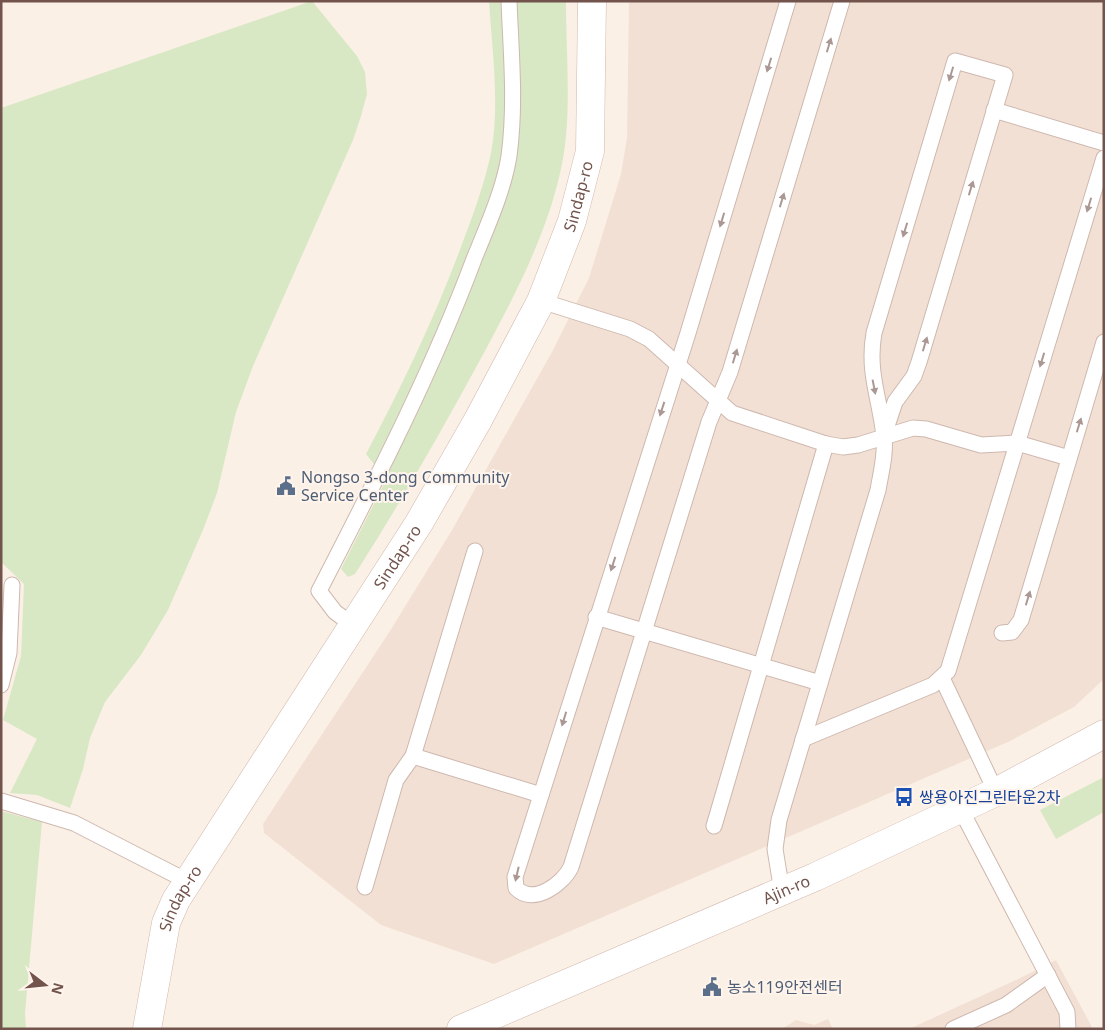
<svg xmlns="http://www.w3.org/2000/svg" width="1105" height="1030" font-family="'Noto Sans','Noto Sans KR',sans-serif">
<rect width="100%" height="100%" fill="#fbf0e5"/>
<!-- residential -->
<g fill="#f2e0d4">
<path d="M 629,1 L 1104,1 L 1104,679 L 1074,707 L 1008,742 L 494,964 L 381,925 L 264,833 L 263,824 L 390,631 L 452,530 L 552,352 L 589,278 L 621,174 L 627,138 Z"/>
<path d="M 1056,960 L 1093,1029 L 909,1029 L 1016,980 Z"/>
<path d="M 828,1019 L 833,1029 L 782,1029 L 796,1020 L 814,1025 Z"/>
</g>
<!-- green -->
<g fill="#d8e8c5">
<path d="M 312,1 L 357,56 L 365,72 L 367,94 L 361,116 L 353,140 L 253,366 L 236,412 L 217,493 L 203,530 L 168,610 L 141,655 L 105,702 L 90,738 L 83,769 L 70,808 L 37,795 L 10,793 L 37,739 L 3,720 L 21,656 L 24,584 L 1,562 L 1,108 Z"/>
<path d="M 489,1 L 566,1 C 566,52 572,115 562,164 C 548,234 513,299 479,362 C 440,434 399,505 355,574 L 348,577 L 341,569 L 386,480 L 366,454 C 404,382 437,313 465,236 C 475,210 485,181 491,153 C 500,106 492,49 489,1 Z"/>
<path d="M 1104,777 L 1104,812 L 1056,839 L 1040,810 Z"/>
<path d="M 1,811 L 42,822 L 25,1013 L 26,1029 L 1,1029 Z"/>
</g>
<g fill="none" stroke-linecap="round" stroke-linejoin="round">
<!-- lane casing -->
<g stroke="#ceb8af" stroke-width="17">
<g id="lane">
<path d="M 788,1 L 688,333 L 515,877 L 516,888 C 533,906 563,884 571,867 L 709,422 L 730,372 L 842,1"/>
<path d="M 994,110 L 1104,143"/>
<path d="M 541,301 L 630,329 L 649,339 L 732,413 L 826,444 L 843,447 L 858,445 L 913,428 L 926,429 L 981,445 L 1017,443 L 1069,458"/>
<path d="M 596,617 L 820,683"/>
<path d="M 353,625 L 335,612 L 319,591 C 375,482 431,374 474,259 C 487,227 504,189 509,156 C 516,104 511,53 509,1"/>
<path d="M 1002,633 L 1012,632 L 1021,620 L 1104,342"/>
<path d="M 942,678 L 996,792"/>
<path d="M 1,685 L 9,653 L 12,585"/>
<path d="M 803,739 L 933,685 L 948,671 L 1104,158"/>
<path d="M 413,756 L 541,795"/>
<path d="M 1,801 L 74,823 L 187,881"/>
<path d="M 960,808 L 1067,1012 L 1068,1029"/>
<path d="M 714,826 L 826,444"/>
<path d="M 365,887 L 396,780 L 413,756 L 475,551"/>
<path d="M 782,892 L 775,849 L 779,820 L 878,490 C 881,472 886,455 884,436 C 880,399 867,372 874,333 L 955,61 L 1005,75 L 919,362 L 914,376 L 895,402 L 884,435"/>
<path d="M 953,1029 L 1006,1005 L 1048,975"/>
</g>
</g>
<!-- secondary casing -->
<g stroke="#d1b7ad" stroke-width="29">
<g id="secondary">
<path id="s1" d="M 147,1029 L 166,923 L 176,900 L 419,523 L 478,420 L 541,301 L 572,221 L 590,151 L 592,1"/>
<path id="s2" d="M 461,1029 L 815,877 L 996,792 L 1104,734"/>
</g>
</g>
<!-- lane -->
<use href="#lane" stroke="#fff" stroke-width="15"/>
<!-- secondary -->
<use href="#secondary" stroke="#fff" stroke-width="28"/>
</g>
<!-- one-way arrows -->
<defs><path id="oneway-solid" d="M-6-.8H1V-3.2L6.5 0L1 3.2V.8H-6Z" transform="scale(1.25)"/></defs>
<g fill="#ab9894">
<use href="#oneway-solid" transform="translate(829 45) rotate(-73)"/>
<use href="#oneway-solid" transform="translate(769 65) rotate(107)"/>
<use href="#oneway-solid" transform="translate(951 74) rotate(107)"/>
<use href="#oneway-solid" transform="translate(971 188) rotate(-73)"/>
<use href="#oneway-solid" transform="translate(782 200) rotate(-73)"/>
<use href="#oneway-solid" transform="translate(1089 205) rotate(107)"/>
<use href="#oneway-solid" transform="translate(722 220) rotate(107)"/>
<use href="#oneway-solid" transform="translate(905 230) rotate(107)"/>
<use href="#oneway-solid" transform="translate(925 344) rotate(-73)"/>
<use href="#oneway-solid" transform="translate(735 356) rotate(-73)"/>
<use href="#oneway-solid" transform="translate(1042 360) rotate(107)"/>
<use href="#oneway-solid" transform="translate(874 387) rotate(79)"/>
<use href="#oneway-solid" transform="translate(662 409) rotate(108)"/>
<use href="#oneway-solid" transform="translate(1079 425) rotate(-73)"/>
<use href="#oneway-solid" transform="translate(613 564) rotate(108)"/>
<use href="#oneway-solid" transform="translate(1028 598) rotate(-73)"/>
<use href="#oneway-solid" transform="translate(564 719) rotate(107)"/>
<use href="#oneway-solid" transform="translate(517 874) rotate(103)"/>
</g>
<!-- icons -->
<defs>
<g id="civic-bare" transform="scale(1.5)"><path d="M-.6-6.5H3V-4.5H.6V-3L4-1V1h2V6H-6V1h2V-1L-.6-3ZM-1.2 2.5V6h2.4V2.5Z" fill="#5c6f8a" stroke="#fef4eb" stroke-width="2.5" paint-order="stroke"/></g>
<g id="bus-bare" transform="scale(1.5)"><path d="M-5-6H5V4H4V6H2V4H-2V6H-4V4H-5ZM-3.5-4V0h7V-4ZM-3.5 1.2v1.5H-2V1.2ZM2 1.2v1.5H3.5V1.2Z" fill="#1a4fb4" stroke="#fef4eb" stroke-width="2.5" paint-order="stroke"/></g>
</defs>
<g fill-rule="evenodd">
<use href="#civic-bare" x="286" y="486"/>
<use href="#bus-bare" x="904" y="797"/>
<use href="#civic-bare" x="712" y="987"/>
</g>
<g text-anchor="middle" stroke-width="4" stroke-linejoin="round" paint-order="stroke">
<!-- street labels -->
<g font-size="16" fill="#73544c" stroke="#fef4eb">
<text dy="6" stroke="none"><textPath href="#s1" startOffset="946">Sindap-ro</textPath></text>
<text dy="6" stroke="none"><textPath href="#s1" startOffset="541">Sindap-ro</textPath></text>
<text dy="6" stroke="none"><textPath href="#s2" startOffset="354">Ajin-ro</textPath></text>
<text dy="6" stroke="none"><textPath href="#s1" startOffset="136">Sindap-ro</textPath></text>
</g>
<!-- service labels -->
<g font-size="16" fill="#4e5e75" stroke="#fef4eb" text-anchor="start">
<text x="301" y="483">Nongso 3-dong Community<tspan x="301" dy="18">Service Center</tspan></text>
<text x="727" y="993">농소119안전센터</text>
</g>
<!-- transit labels -->
<g font-size="16" fill="#164399" stroke="#fef4eb" text-anchor="start">
<text x="919" y="803">쌍용아진그린타운2차</text>
</g>
</g>
<!-- border -->
<rect width="1105" height="1030" fill="none" stroke="#73544c" stroke-width="5"/>
<!-- north arrow -->
<g transform="translate(45 985) rotate(106)" stroke="#fef4eb" stroke-width="4" paint-order="stroke">
<path d="M0-4L9 19L0 12L-9 19Z" fill="#73544c"/>
<text y="-8" font-size="14" font-weight="bold" text-anchor="middle" fill="#73544c">N</text>
</g>
</svg>
